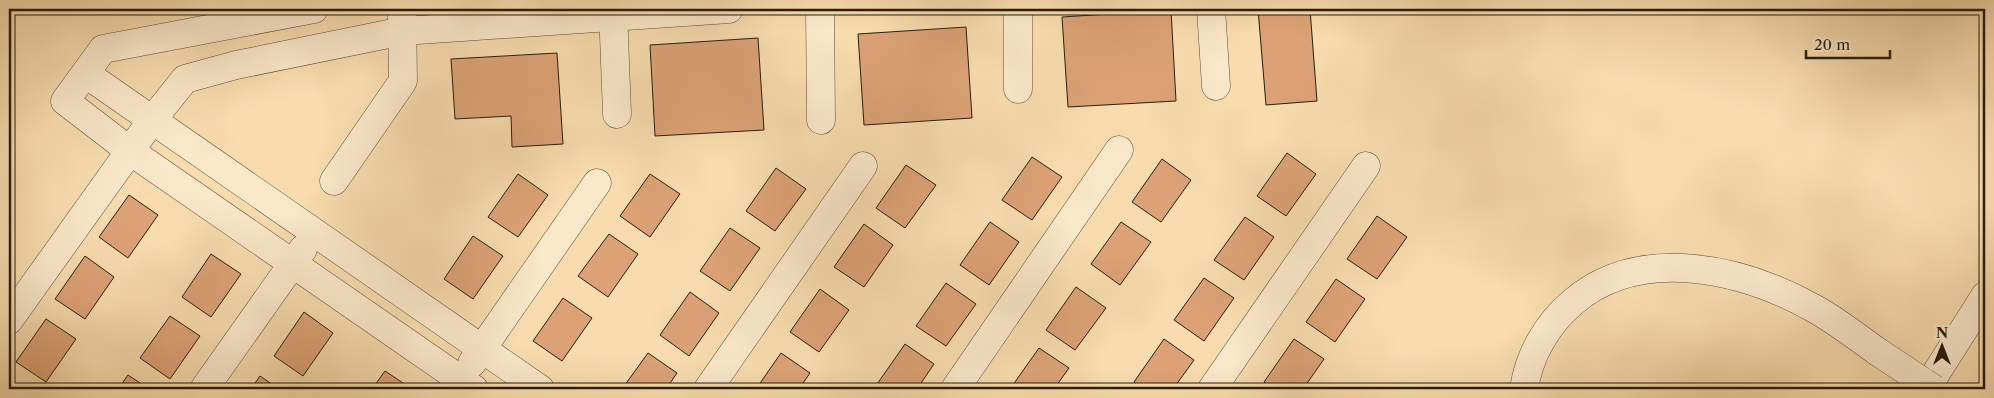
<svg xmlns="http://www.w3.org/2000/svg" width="1994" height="398" font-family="'Libre Caslon Text',serif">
<rect width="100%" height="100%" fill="#f8dcae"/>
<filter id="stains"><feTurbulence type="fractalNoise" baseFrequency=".004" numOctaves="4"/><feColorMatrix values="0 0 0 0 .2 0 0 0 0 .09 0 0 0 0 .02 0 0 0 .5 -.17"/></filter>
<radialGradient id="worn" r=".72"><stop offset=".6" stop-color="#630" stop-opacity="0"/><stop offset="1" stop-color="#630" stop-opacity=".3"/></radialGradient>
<!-- building -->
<g fill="#dca275" stroke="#271d10">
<path d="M 1258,9 L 1310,9 L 1317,101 L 1266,105 Z"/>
<path d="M 1171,10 L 1176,101 L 1068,107 L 1062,17 Z"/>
<path d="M 966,27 L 972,118 L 864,125 L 858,34 Z"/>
<path d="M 758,38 L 764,130 L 655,136 L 650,45 Z"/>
<path d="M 557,53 L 563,144 L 512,147 L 511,116 L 455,119 L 451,59 Z"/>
<path d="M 1287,153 L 1316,174 L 1286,216 L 1257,196 Z"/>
<path d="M 1032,157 L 1062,177 L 1032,220 L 1002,200 Z"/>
<path d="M 1162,159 L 1191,180 L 1161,222 L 1132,202 Z"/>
<path d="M 906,165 L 936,185 L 905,228 L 876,208 Z"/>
<path d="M 776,168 L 806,189 L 775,231 L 746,211 Z"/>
<path d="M 518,174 L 548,195 L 518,237 L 488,217 Z"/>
<path d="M 650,174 L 680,194 L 650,237 L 620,216 Z"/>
<path d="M 129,195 L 158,215 L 128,258 L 99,237 Z"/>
<path d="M 1377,216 L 1407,237 L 1377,279 L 1347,259 Z"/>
<path d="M 1245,217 L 1274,237 L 1244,280 L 1214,260 Z"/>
<path d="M 990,222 L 1019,242 L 989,285 L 960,265 Z"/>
<path d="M 1121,222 L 1151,242 L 1120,285 L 1091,264 Z"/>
<path d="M 864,224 L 893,245 L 864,287 L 834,267 Z"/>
<path d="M 730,228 L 760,248 L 730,291 L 700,271 Z"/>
<path d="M 609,234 L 638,254 L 608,297 L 578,276 Z"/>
<path d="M 473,236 L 503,256 L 473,299 L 444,279 Z"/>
<path d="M 211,254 L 241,274 L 211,317 L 182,297 Z"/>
<path d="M 85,256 L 114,277 L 85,319 L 55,299 Z"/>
<path d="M 1204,278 L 1234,298 L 1204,341 L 1174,320 Z"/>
<path d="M 1336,279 L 1365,299 L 1335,342 L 1306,322 Z"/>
<path d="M 946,283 L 976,304 L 946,346 L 916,326 Z"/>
<path d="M 1076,287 L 1106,308 L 1075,350 L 1046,330 Z"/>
<path d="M 820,289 L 849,310 L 819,352 L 790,332 Z"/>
<path d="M 690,292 L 719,313 L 689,356 L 660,335 Z"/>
<path d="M 563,298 L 592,318 L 562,361 L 533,341 Z"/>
<path d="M 304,312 L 333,333 L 303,376 L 274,356 Z"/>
<path d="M 170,316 L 200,336 L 170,379 L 140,358 Z"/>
<path d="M 46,319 L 76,339 L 46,382 L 16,362 Z"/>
<path d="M 1164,339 L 1194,360 L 1173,389 L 1144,389 L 1134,382 Z"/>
<path d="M 1294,339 L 1324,359 L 1303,389 L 1275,389 L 1264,382 Z"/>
<path d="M 905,344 L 934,364 L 917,389 L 878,389 L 875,387 Z"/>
<path d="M 1039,348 L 1069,368 L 1054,389 L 1010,389 Z"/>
<path d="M 648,353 L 677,373 L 666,389 L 622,389 Z"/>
<path d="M 781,353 L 810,373 L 799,389 L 756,389 Z"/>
<path d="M 385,371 L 412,389 L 372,389 Z"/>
<path d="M 128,375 L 149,389 L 118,389 Z"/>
<path d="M 260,376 L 279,389 L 251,389 Z"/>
</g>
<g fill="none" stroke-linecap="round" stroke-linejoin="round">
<!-- minor casing -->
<g stroke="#5b4d38" stroke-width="29">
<g id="minor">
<path d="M 314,9 L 103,49 L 65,101 L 130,151 L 474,389"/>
<path d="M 613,9 L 617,114"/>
<path d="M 820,9 L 821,120"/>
<path d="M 1018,9 L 1018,89"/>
<path d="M 1211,9 L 1216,86"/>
<path d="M 86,74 L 540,389"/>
<path d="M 334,181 L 403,81 L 402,9"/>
<path d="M 9,320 L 152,120 L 185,79 L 236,65 L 403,31 L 729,9"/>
<path d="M 472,363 L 597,183"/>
<path d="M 204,389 L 303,249"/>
<path d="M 708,389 L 863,166"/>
<path d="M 955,389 L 1119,150"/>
<path d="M 1212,389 L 1366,166"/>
</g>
</g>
<!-- tertiary casing -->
<g stroke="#5b4d38" stroke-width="29">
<g id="tertiary">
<path d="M 1524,389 C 1529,355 1547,324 1573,302 C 1641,244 1744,269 1815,309 C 1837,321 1858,338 1878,352"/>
<path d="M 1926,389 L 1985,296"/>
</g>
</g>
<!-- minor -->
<use href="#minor" stroke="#fae8ca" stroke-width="28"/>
<!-- tertiary -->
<use href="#tertiary" stroke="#fae8ca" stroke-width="28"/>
<!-- tertiary-bridge casing -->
<g stroke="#5b4d38" stroke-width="29" stroke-linecap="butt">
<path id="tertiary-bridge" d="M 1878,352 L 1934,389"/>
</g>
<!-- tertiary-bridge -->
<use href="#tertiary-bridge" stroke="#fae8ca" stroke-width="28"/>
</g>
<!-- margin -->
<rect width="1994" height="398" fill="none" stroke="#f8dcae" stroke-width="30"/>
<rect x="10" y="10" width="1974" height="378" fill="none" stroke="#271d10" stroke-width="2.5"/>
<rect x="15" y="15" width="1964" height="368" fill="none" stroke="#271d10"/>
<!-- north arrow -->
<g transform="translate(1942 346)" stroke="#fae8ca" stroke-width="4" paint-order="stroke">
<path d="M0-4L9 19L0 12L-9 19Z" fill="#271d10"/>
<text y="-8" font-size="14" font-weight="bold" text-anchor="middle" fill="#271d10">N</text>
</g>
<!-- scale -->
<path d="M1806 50v8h84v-8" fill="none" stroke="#271d10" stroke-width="2.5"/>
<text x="1814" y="50" font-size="15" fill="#271d10" stroke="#fae8ca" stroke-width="4" paint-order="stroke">20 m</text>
<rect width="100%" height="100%" filter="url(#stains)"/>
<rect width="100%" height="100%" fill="url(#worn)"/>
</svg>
